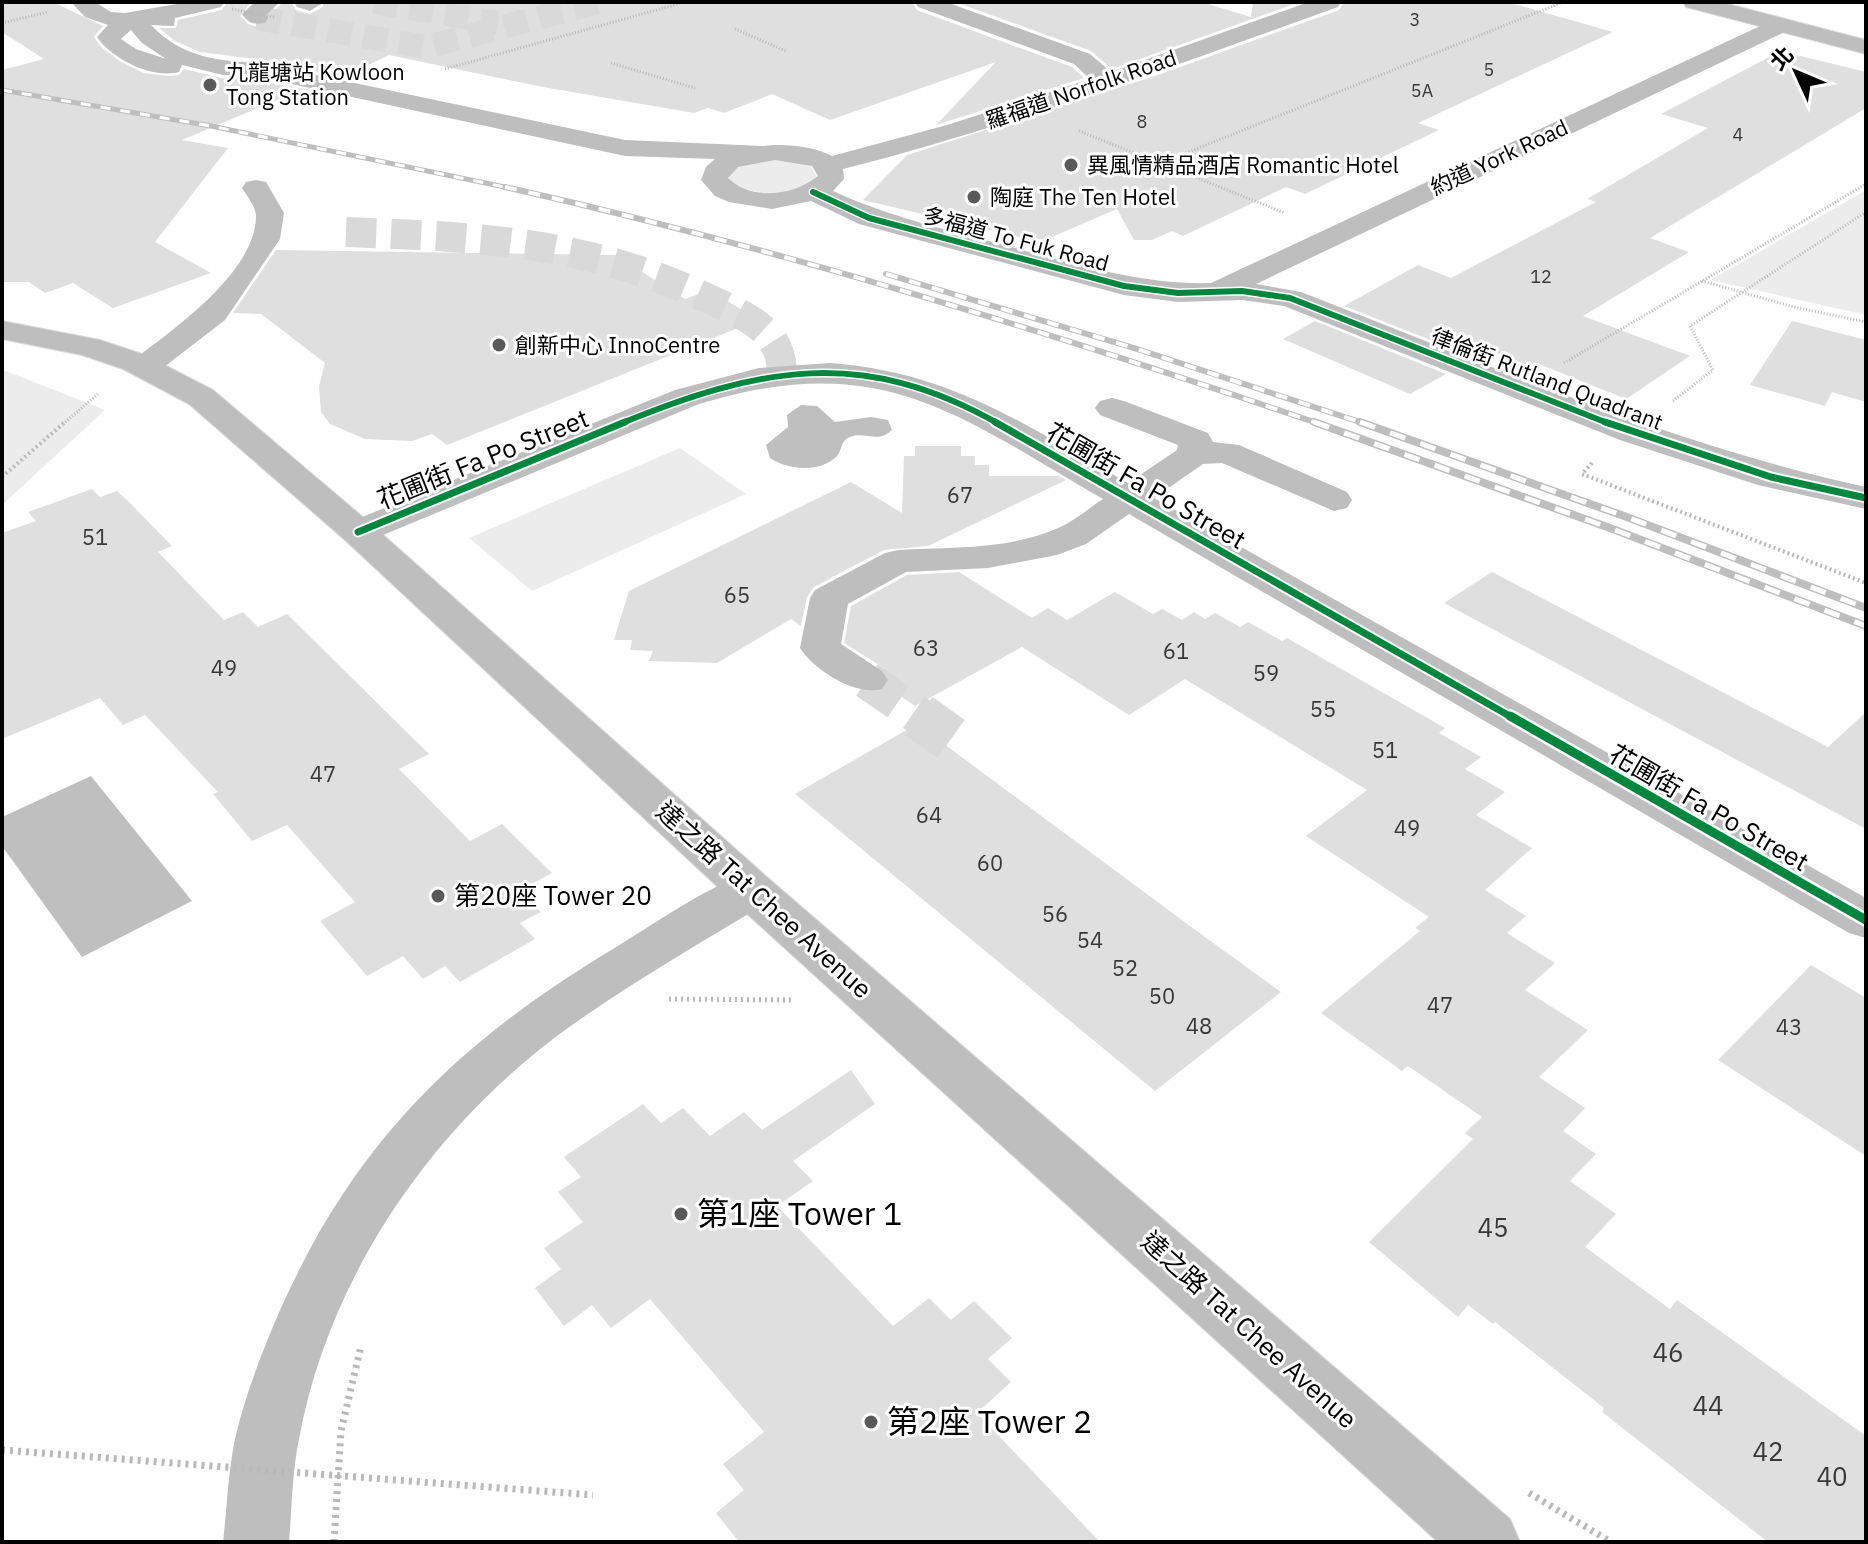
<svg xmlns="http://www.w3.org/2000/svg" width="1868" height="1544" font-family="'IBM Plex Sans','Noto Sans TC',sans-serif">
<rect width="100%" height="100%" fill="#fff"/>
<!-- green -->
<g fill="#ececec">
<path d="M 770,158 L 809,164 L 817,176 C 801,203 748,196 728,179 L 733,168 Z"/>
<path d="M 1866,190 L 1866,315 L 1711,280 Z"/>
<path d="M 6,371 L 105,410 L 2,505 L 2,373 Z"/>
<path d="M 680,448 L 746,494 L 532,591 L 469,538 Z"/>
</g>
<!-- water -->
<g fill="#bfbfbf">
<path d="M 801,405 L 817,406 L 835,422 L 871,417 L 888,420 L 892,430 C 878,444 866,431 850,437 C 840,441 843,450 836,457 C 819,473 788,470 770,458 L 766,445 L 788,427 L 787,415 Z"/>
<path d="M 91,776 L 192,901 L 82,957 L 2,846 L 2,817 Z"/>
</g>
<!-- building -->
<g fill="#dfdfdf">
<path d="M 2,2 L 53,2 L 103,26 L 94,37 L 101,47 L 121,62 L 144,73 L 169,76 L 179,75 L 184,69 L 222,78 L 255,79 L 303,89 L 182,140 L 228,148 L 155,242 L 211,273 L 113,308 L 73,283 L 45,293 L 29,282 L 2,282 L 2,70 L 44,59 L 2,32 Z"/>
<path d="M 227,2 L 251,2 L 240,16 L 248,24 L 258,27 L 268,25 L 270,15 L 283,2 L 291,2 L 296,10 L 309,14 L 323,7 L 323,2 L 912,2 L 917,10 L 1072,67 L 1084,78 L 936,125 L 996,62 L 830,120 L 772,94 L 724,113 L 708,108 L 694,113 L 543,87 L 389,55 L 356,71 L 350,70 L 336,76 L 256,59 L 200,52 L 175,41 L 159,28 L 176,28 L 178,20 L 222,10 Z"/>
<path d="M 955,2 L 1201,2 L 1251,17 L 1253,2 L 1300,2 L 1112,69 L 1091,51 Z"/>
<path d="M 1344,2 L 1507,2 L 1613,32 L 1418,123 L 1439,130 L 1305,194 L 1286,187 L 1183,236 L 1172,231 L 1152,240 L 1134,240 L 1117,209 L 1040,242 L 863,200 L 907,155 L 1155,76 L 1339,10 Z"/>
<path d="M 1784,52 L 1866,72 L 1866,108 L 1650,238 L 1689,252 L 1583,316 L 1690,356 L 1626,399 L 1539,364 L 1532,368 L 1487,349 L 1474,357 L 1344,306 L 1418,265 L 1451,278 L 1596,202 L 1587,199 L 1708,128 L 1661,114 L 1775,54 Z"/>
<path d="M 276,250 L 616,255 L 685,299 L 710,290 L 758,320 L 447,445 L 432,434 L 412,441 L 365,439 L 330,424 L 321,412 L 319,386 L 325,363 L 261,314 L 233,313 Z"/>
<path d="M 1315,321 L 1446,374 L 1410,394 L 1283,339 Z"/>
<path d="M 1792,321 L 1866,340 L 1866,402 L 1832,392 L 1825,406 L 1750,385 Z"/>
<path d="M 915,446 L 961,446 L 961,456 L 975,456 L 975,465 L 989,465 L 989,476 L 1058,476 L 1066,480 L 928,546 L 884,550 L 814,587 L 807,597 L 801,626 L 791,619 L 717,663 L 649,661 L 653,651 L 630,650 L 632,640 L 614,640 L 629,591 L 851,482 L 902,513 L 904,456 L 915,456 Z"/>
<path d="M 92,489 L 100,497 L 117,491 L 129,502 L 172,546 L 158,552 L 224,620 L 243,612 L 258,627 L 287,614 L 429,754 L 399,769 L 470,841 L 502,824 L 552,873 L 519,891 L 541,912 L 520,923 L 535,939 L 460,982 L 445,966 L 423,979 L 403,956 L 367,976 L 320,921 L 355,902 L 287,825 L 252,841 L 213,794 L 218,792 L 145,715 L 123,725 L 100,698 L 2,739 L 2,533 L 36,521 L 28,512 Z"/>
<path d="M 959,572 L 1032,618 L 1048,608 L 1067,620 L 1115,592 L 1153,614 L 1162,609 L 1182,620 L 1194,612 L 1205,619 L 1215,613 L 1240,627 L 1248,622 L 1282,641 L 1287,638 L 1445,728 L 1439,733 L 1481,757 L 1465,769 L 1505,792 L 1476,815 L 1532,848 L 1485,890 L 1526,916 L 1507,933 L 1555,963 L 1525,990 L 1588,1030 L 1539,1077 L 1585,1108 L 1563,1131 L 1596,1154 L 1570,1181 L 1616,1214 L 1585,1247 L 1670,1309 L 1677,1300 L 1866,1436 L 1866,1542 L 1768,1542 L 1602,1412 L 1604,1408 L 1495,1322 L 1493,1324 L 1468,1305 L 1458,1317 L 1369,1242 L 1473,1139 L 1465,1133 L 1482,1117 L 1408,1066 L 1402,1071 L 1321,1013 L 1420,931 L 1415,928 L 1429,917 L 1306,836 L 1367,790 L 1185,679 L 1129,715 L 1022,647 L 915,706 L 887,687 L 890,678 L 884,668 L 844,643 L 851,606 L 907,575 Z"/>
<path d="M 1492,572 L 1828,747 L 1866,712 L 1866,829 L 1444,603 Z"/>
<path d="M 917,724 L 1205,937 L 1281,992 L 1155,1091 L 795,794 Z"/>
<path d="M 1811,965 L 1866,998 L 1866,1156 L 1718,1060 Z"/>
<path d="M 851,1070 L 875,1104 L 793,1161 L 813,1181 L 777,1206 L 893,1326 L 929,1298 L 951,1320 L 974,1301 L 1012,1338 L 988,1359 L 1011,1382 L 977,1413 L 1100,1542 L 739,1542 L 716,1513 L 744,1490 L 723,1464 L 764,1432 L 650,1299 L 611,1328 L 592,1305 L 564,1326 L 535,1288 L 561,1269 L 544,1248 L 583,1222 L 558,1192 L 581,1177 L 564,1157 L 643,1104 L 661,1123 L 683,1108 L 710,1136 L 744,1112 L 762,1130 Z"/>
</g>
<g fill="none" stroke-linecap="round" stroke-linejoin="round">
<!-- minor-tunnel-far3 -->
<g stroke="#d9d9d9" stroke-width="24" stroke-dasharray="24 12" stroke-linecap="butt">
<path d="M 374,2 L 498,23"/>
<path d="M 257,18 L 426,47 L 599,2"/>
</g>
<!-- minor-tunnel-far2 -->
<path stroke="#d9d9d9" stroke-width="30" stroke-dasharray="30 15" stroke-linecap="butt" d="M 346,232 C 479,237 589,241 711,300 C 746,317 782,329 782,374"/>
<!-- minor-tunnel-far1 -->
<path stroke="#d9d9d9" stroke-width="38" stroke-dasharray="38 19" stroke-linecap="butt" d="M 867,680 L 922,718"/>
<!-- minor-tunnel -->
<path stroke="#d9d9d9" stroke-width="47" stroke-dasharray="47 24" stroke-linecap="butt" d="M 919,716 L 951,739"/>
<!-- major casing -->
<g stroke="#dbdbdb" stroke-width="2">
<path id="major" d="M 2,321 L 100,340 L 145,355 L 213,390 L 371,524 L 768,878 L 1510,1519 L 1520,1542 L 1438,1542 L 734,902 L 345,540 L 189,404 L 123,369 L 82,355 L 2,339 Z"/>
</g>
<!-- highway casing -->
<g stroke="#dbdbdb" stroke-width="2">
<path id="highway" d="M 1683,2 L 1720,2 L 1866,40 L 1866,54 L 1686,7 Z"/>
</g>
<!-- path-far3 -->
<g stroke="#b9b9b9" stroke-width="3" stroke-dasharray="1 2" stroke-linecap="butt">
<path d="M 2,23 L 48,12"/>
<path d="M 735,29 L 786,51"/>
<path d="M 611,63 L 695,88"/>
<path d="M 445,69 L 685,2"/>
<path d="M 1079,131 L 1285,213"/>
<path d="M 1161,163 L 1563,2"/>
<path d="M 1702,281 L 1794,307 L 1866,322"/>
<path d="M 1564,363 L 1866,184"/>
<path d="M 1673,401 L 1713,370 L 1690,326 L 1866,212"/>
<path d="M 63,424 L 98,394"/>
</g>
<!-- path-far2 -->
<g stroke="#b9b9b9" stroke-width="4" stroke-dasharray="2 3" stroke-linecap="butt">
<path d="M 1592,463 L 1582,474 L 1866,583"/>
<path d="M 2,477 L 65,422"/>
</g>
<!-- path-far1 -->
<path stroke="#b9b9b9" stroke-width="5" stroke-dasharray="2 4" stroke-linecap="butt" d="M 669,999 L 793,1000"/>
<!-- path -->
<g stroke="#b9b9b9" stroke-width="7" stroke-dasharray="3 5" stroke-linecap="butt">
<path d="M 1529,1493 L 1611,1542"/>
<path d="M 334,1542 L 341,1431 L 361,1346"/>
</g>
<!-- minor -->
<g fill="#bebebe" fill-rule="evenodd">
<path d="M 71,2 L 95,2 L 111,12 L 125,13 L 188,2 L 224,2 L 221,7 L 175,18 L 174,26 L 151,25 C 179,55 216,62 255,62 L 625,140 L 763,146 C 782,143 815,146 832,156 L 947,125 L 1090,79 L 1074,64 L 918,7 L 915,2 L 946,2 L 1090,54 L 1111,72 L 1309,2 L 1341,2 L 1338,7 C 1174,66 1012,126 843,169 L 844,179 L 833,191 C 889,217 948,230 1008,246 C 1075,264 1141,285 1211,283 L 1773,20 L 1789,20 L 1792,25 L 1789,30 L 1256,284 L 1301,292 C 1487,364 1670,444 1866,487 L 1866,509 L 1758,485 L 1620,440 L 1284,306 L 1242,300 L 1178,302 L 1124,295 L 859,224 L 811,201 L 772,209 L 729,202 L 715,196 L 701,180 L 706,167 L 715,159 L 625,156 L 255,76 L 223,75 L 182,65 L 179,72 C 152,79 112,59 97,37 L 108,25 L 85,17 ZM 131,30 L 142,43 L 166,59 L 136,49 L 121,39 ZM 775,160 L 812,166 L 818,176 C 793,196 752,201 728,178 L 738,167 Z"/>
<path d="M 255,2 L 280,2 L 266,15 L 268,18 L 265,23 C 254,25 248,23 242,14 Z"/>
<path d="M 294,2 L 320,2 L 321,4 L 310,11 L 297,7 Z"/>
<path d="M 256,180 L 266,182 L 284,213 L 280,239 L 225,320 L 155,374 L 144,377 L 133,374 L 128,367 L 133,360 C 173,330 256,272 256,216 C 256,207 247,196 242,188 L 246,182 Z"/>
<path d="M 830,363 C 951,372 1025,425 1128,483 L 1177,450 L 1178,445 L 1100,415 L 1095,408 L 1100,401 L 1112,398 L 1124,401 L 1208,433 L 1213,442 L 1239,445 L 1347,492 L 1352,500 L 1347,508 L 1334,511 L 1222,463 L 1203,464 L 1154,498 L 1866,898 L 1866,938 L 1849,933 L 1129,514 L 1086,544 L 1057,555 L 988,568 L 906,572 L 848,604 L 841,644 L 882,671 L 888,680 L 882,689 C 855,696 815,671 800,648 L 810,598 L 815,590 L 885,553 L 898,550 C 950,547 1007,550 1056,529 C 1073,522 1088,509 1103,499 C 953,412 880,349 699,404 L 371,540 L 358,543 L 345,540 L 339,532 L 345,524 L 675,390 L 759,368 Z"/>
<path d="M 751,873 L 768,878 L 775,890 L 768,902 C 696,946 621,988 553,1039 C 426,1136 328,1281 299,1439 C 292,1473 292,1508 289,1542 L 223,1542 C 227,1508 228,1473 235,1439 C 245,1395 263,1349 281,1308 C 355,1143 455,1045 608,952 C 650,927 706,886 751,873 Z"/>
</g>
<!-- major -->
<use href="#major" fill="#bebebe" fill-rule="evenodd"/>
<!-- highway -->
<use href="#highway" fill="#bebebe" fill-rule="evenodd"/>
<!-- rail-far2 casing -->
<g stroke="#bebebe" stroke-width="5">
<path id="rail-far2" d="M 2,90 L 211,126 L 514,189"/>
</g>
<!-- rail-far1 casing -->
<g stroke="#bebebe" stroke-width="6">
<g id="rail-far1">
<path d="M 505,187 C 782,249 1052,333 1320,424"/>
<path d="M 886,274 L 1134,348 L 1366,424"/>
</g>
</g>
<!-- rail casing -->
<g stroke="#bebebe" stroke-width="8">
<g id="rail">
<path d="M 1314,422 L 1610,528 L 1866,626"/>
<path d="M 1360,422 L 1624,516 L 1866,608"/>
</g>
</g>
<!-- rail-far2 -->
<use href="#rail-far2" stroke="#fff" stroke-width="3" stroke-dasharray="10" stroke-linecap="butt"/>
<!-- rail-far1 -->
<use href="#rail-far1" stroke="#fff" stroke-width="4" stroke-dasharray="12" stroke-linecap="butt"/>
<!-- rail -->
<use href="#rail" stroke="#fff" stroke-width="5" stroke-dasharray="16" stroke-linecap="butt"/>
<!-- path-bridge-far1 -->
<path stroke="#b9b9b9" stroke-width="3" stroke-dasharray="1 2" stroke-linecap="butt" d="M 232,9 L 274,17"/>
<!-- path-bridge -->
<path stroke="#b9b9b9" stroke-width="7" stroke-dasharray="3 5" stroke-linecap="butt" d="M 2,1450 L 593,1495"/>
<!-- cycleway-far2 casing -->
<g stroke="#fff" stroke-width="9">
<g id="cycleway-far2">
<path d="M 813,192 L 869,218 L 1124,286 L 1178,293 L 1242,291 L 1290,298 L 1610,424"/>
<path d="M 620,424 C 759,367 862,346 999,424"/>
</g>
</g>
<!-- cycleway-far1 casing -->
<g stroke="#fff" stroke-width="11">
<g id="cycleway-far1">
<path d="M 995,422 L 1513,718"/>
<path d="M 1605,422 L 1771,477 L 1866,498"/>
<path d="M 358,532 L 625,422"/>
</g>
</g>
<!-- cycleway casing -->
<g stroke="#fff" stroke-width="14">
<path id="cycleway" d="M 1510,716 L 1866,920"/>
</g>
<!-- cycleway-far2 -->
<use href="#cycleway-far2" stroke="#00873e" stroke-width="6"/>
<!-- cycleway-far1 -->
<use href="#cycleway-far1" stroke="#00873e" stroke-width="7"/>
<!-- cycleway -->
<use href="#cycleway" stroke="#00873e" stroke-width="9"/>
</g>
<!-- markers -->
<g fill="#595959" stroke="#fff" stroke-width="3">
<circle cx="210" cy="85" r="8"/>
<circle cx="1071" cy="165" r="8"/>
<circle cx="974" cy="197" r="8"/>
<circle cx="499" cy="345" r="8"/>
<circle cx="438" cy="896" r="8"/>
<circle cx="681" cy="1214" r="8"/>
<circle cx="871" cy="1422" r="8"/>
</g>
<g text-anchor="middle" stroke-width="6" stroke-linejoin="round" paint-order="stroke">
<!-- far-number labels -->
<g font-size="18" fill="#383838">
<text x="1415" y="26">3</text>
<text x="1489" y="76">5</text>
<text x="1422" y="97">5A</text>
<text x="1142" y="128">8</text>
<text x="1738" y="141">4</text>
<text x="1541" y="283">12</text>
</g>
<!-- far-poi labels -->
<g font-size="22" fill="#000" stroke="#fff" text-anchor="start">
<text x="226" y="80">九龍塘站 Kowloon<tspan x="226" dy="25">Tong Station</tspan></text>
<text x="1087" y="173">異風情精品酒店 Romantic Hotel</text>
<text x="990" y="205">陶庭 The Ten Hotel</text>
<text x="515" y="353">創新中心 InnoCentre</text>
</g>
<!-- far-street labels -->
<g font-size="22" fill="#000" stroke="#fff">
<text transform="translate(1081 89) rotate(-19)" y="8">羅福道 Norfolk Road</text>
<text transform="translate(1499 157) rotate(-25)" y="8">約道 York Road</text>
<text transform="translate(1016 239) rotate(15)" y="8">多福道 To Fuk Road</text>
<text transform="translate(1547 379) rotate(21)" y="8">律倫街 Rutland Quadrant</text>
</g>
<!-- number labels -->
<g font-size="22" fill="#383838">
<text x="960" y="503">67</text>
<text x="95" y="545">51</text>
<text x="737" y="603">65</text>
<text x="926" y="656">63</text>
<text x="1176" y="659">61</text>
<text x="224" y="676">49</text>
<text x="1266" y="681">59</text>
<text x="1323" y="717">55</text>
<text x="1385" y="758">51</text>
<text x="323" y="782">47</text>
<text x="929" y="823">64</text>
<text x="1407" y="836">49</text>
<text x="990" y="871">60</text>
<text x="1055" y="922">56</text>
<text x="1090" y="948">54</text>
<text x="1125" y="976">52</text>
<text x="1162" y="1004">50</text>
<text x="1440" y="1013">47</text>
<text x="1199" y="1034">48</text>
<text x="1789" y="1035">43</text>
</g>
<!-- street labels -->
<g font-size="26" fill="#000" stroke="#fff">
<text transform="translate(483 459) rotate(-22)" y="9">花圃街 Fa Po Street</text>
<text transform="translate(1146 486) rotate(30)" y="9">花圃街 Fa Po Street</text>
<text transform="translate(1709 808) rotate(30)" y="9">花圃街 Fa Po Street</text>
<text transform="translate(764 900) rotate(42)" y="9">達之路 Tat Chee Avenue</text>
<text transform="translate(1249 1330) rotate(42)" y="9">達之路 Tat Chee Avenue</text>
</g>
<!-- poi labels -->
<g font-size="26" fill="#000" stroke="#fff" text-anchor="start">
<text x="454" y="905">第20座 Tower 20</text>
</g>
<!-- near-number labels -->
<g font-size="26" fill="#383838">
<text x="1493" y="1237">45</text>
<text x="1668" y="1362">46</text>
<text x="1708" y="1415">44</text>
<text x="1768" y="1461">42</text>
<text x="1832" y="1486">40</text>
</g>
<!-- near-poi labels -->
<g font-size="32" fill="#000" stroke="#fff" text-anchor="start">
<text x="697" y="1225">第1座 Tower 1</text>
<text x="887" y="1433">第2座 Tower 2</text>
</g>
</g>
<!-- border -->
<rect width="1868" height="1544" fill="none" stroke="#000000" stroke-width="8"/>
<!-- north arrow -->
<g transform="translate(1796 72) rotate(314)" stroke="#ffffff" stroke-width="6" paint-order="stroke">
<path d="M0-6L14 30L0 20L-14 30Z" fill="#000000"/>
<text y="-12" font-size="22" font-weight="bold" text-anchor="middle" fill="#000000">北</text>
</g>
</svg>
